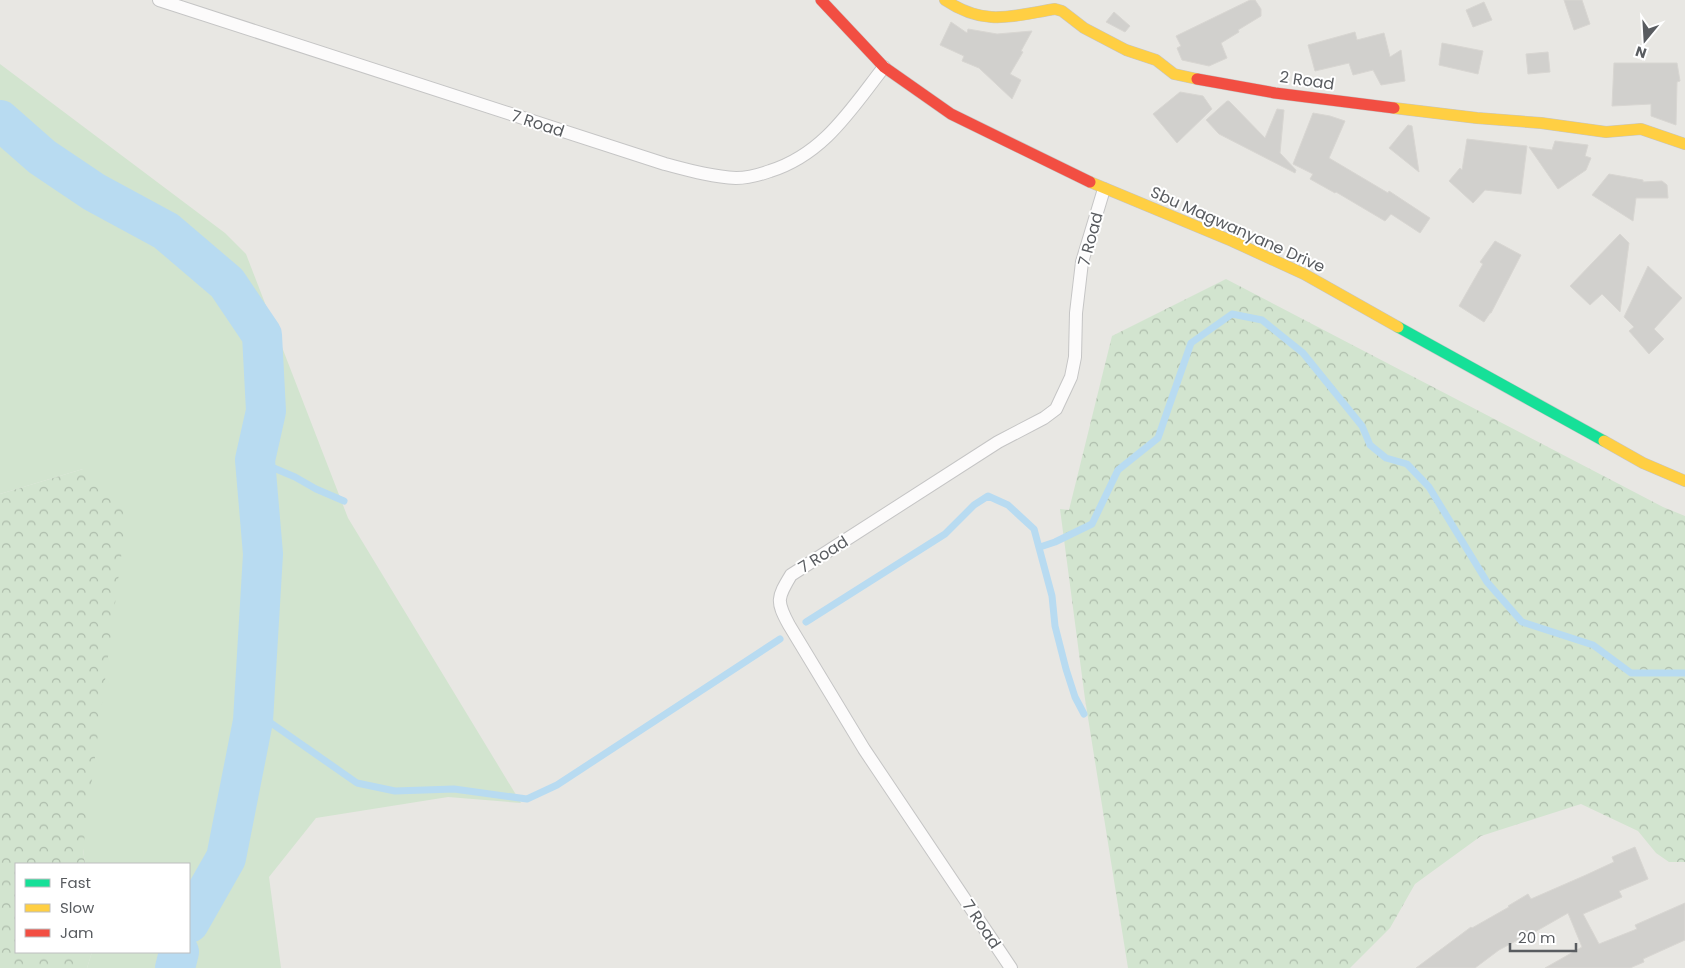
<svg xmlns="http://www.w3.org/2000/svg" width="1685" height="968" font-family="Poppins,sans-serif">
<defs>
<pattern id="forest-crowns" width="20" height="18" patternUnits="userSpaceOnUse" patternTransform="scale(1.25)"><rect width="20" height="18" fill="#d2e4cf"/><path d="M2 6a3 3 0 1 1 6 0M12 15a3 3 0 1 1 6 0" fill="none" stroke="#adbcab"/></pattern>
</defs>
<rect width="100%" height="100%" fill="#e8e7e3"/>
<!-- green -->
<path fill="#d2e4cf" d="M 0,64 L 225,233 L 246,254 L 348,518 L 521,803 L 448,797 L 316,818 L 269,877 L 281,968 L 87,968 L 92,952 L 189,952 L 189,864 L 85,864 L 83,849 L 83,469 L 0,494 Z"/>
<!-- forest -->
<g fill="url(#forest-crowns)">
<path d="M 1226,279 L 1663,507 L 1685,516 L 1685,862 L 1669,862 L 1656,853 L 1638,831 L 1581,804 L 1481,836 L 1415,884 L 1390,928 L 1350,968 L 1128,968 L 1085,699 L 1060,509 L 1069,510 L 1112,336 Z"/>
<path d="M 83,469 L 128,504 L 83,849 L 85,864 L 16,864 L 16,952 L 92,952 L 87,968 L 0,968 L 0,494 Z"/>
</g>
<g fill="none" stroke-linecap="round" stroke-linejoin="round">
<!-- stream -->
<g stroke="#b8dbf1" stroke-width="7">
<path d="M 255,460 L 295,477 L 316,489 L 344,501"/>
<path d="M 1040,547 L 1055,542 L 1092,524 L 1118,470 L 1158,438 L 1191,343 L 1232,314 L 1262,320 L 1303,353 L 1362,426 L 1370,445 L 1386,458 L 1407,464 L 1429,487 L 1487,582 L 1522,622 L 1593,645 L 1631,673 L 1685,673"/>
<path d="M 806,622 L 945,534 L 974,505 L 988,496 L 1008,505 L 1034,529 L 1052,596 L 1055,626 L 1066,669 L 1075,697 L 1084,714"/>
<path d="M 253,721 L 271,723 L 357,783 L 395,791 L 454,789 L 527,799 L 557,785 L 780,639"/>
</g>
<!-- river -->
<g stroke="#b8dbf1" stroke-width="40">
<path d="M 0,120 L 42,157 L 94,192 L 166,231 L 227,283 L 262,335 L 266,411 L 255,460 L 263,554 L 253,721 L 226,858 L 189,923"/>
<path d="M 175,968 L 179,952"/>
</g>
</g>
<!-- building -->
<g fill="#d1d0cd" stroke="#d8d6d2">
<path d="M 1250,0 L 1255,0 L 1261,9 L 1261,16 L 1238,30 L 1239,32 L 1221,43 L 1227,58 L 1209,66 L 1182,60 L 1177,48 L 1181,46 L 1176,36 Z"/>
<path d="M 1564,0 L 1582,0 L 1590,24 L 1574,30 Z"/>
<path d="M 1484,2 L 1492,20 L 1473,27 L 1466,10 Z"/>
<path d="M 1114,12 L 1130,26 L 1125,32 L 1106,22 Z"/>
<path d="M 951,22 L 967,33 L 968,29 L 997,34 L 1032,31 L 1021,51 L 1023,52 L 1010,74 L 1021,80 L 1012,99 L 979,68 L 962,61 L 964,56 L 940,45 Z"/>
<path d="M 1355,32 L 1357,40 L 1384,33 L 1390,57 L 1401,50 L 1405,81 L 1381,85 L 1373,70 L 1353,75 L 1349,63 L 1315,71 L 1308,45 Z"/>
<path d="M 1442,43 L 1483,51 L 1478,74 L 1439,65 Z"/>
<path d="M 1548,52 L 1550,72 L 1528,74 L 1526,54 Z"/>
<path d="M 1614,63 L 1677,63 L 1680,81 L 1677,82 L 1676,125 L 1651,116 L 1651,104 L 1612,106 Z"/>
<path d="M 1180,92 L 1203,96 L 1212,109 L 1177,143 L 1153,114 Z"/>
<path d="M 1227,101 L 1229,101 L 1265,138 L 1277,109 L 1284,110 L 1280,153 L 1296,170 L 1295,173 L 1219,134 L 1206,120 Z"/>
<path d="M 1313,113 L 1330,116 L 1345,121 L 1329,158 L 1388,193 L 1389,191 L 1430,218 L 1420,233 L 1391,214 L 1385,221 L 1336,192 L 1335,193 L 1310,179 L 1313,174 L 1293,164 Z"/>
<path d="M 1408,125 L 1412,126 L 1419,172 L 1389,148 Z"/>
<path d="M 1467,139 L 1527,146 L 1521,194 L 1485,190 L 1473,203 L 1449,181 L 1460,168 L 1462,170 Z"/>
<path d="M 1555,141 L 1588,145 L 1585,156 L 1591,158 L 1586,170 L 1558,189 L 1529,147 L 1552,150 Z"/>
<path d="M 1609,174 L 1643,180 L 1643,182 L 1662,181 L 1667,185 L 1668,198 L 1636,198 L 1633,221 L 1592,195 Z"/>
<path d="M 1620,234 L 1629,243 L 1620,312 L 1602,294 L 1590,305 L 1570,286 Z"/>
<path d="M 1495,241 L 1521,255 L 1491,313 L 1490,313 L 1484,322 L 1459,306 L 1483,264 L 1480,262 Z"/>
<path d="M 1648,266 L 1682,298 L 1654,329 L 1664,339 L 1649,354 L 1629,331 L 1634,327 L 1624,317 Z"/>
<path d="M 1635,847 L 1648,879 L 1619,891 L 1622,897 L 1583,914 L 1599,944 L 1637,929 L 1635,925 L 1685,903 L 1685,940 L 1643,959 L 1644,962 L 1630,968 L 1545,968 L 1582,947 L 1568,913 L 1526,937 L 1525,936 L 1499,950 L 1475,968 L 1416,968 L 1471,927 L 1472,928 L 1509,907 L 1508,906 L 1528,894 L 1531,899 L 1586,875 L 1614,862 L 1612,857 Z"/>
</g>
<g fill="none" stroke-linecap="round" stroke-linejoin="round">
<!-- lane casing -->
<g stroke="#c5c5c5" stroke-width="14">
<g id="lane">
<path d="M 159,0 L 665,164 C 688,170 712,177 736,178 C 748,178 759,175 770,171 C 824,154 851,109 884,67"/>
<path d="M 1011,968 L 864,749 L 789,625 C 776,601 777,598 791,575 L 998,442 L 1044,418 L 1056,409 L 1071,377 L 1075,357 L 1076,313 L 1082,262 L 1104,189"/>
</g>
</g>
<!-- fast casing -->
<g stroke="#c5c5c5" stroke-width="12">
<path id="fast" d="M 1398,327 L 1604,441"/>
</g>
<!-- slow casing -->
<g stroke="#c5c5c5" stroke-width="12">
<g id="slow">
<path d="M 945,0 C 985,27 1012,16 1055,9 L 1062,11 L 1084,28 L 1126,50 L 1156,60 L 1174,74 L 1197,79"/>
<path d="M 1394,108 L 1477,118 L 1541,123 L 1606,132 L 1641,129 L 1685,144"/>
<path d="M 1090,182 L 1232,241 L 1304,274 L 1398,327"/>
<path d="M 1604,441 L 1643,463 L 1685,481"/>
</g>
</g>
<!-- jam casing -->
<g stroke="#c5c5c5" stroke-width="12">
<g id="jam">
<path d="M 821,0 L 884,67 L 951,114 L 1090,182"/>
<path d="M 1197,79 L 1275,93 L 1394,108"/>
</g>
</g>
<!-- lane -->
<use href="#lane" stroke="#fcfbfb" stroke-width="12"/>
<!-- fast -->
<use href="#fast" stroke="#16e098" stroke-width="11"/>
<!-- slow -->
<use href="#slow" stroke="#ffcf43" stroke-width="11"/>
<!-- jam -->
<use href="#jam" stroke="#f24e42" stroke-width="11"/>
</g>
<g text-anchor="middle" stroke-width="4" stroke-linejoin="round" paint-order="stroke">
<!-- street labels -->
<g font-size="16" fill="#595c60" stroke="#fff">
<text transform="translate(1307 80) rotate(8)" y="6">2 Road</text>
<text transform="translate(538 123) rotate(18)" y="6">7 Road</text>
<text transform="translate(1238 229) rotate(24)" y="6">Sbu Magwanyane Drive</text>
<text transform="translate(1090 239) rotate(-75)" y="6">7 Road</text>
<text transform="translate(823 554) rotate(-32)" y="6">7 Road</text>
<text transform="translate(982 924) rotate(56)" y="6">7 Road</text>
</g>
</g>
<!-- legend -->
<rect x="15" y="863" width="175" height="90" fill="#ffffff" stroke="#bdbebf"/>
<rect x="25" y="879" width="25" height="8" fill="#16e098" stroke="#bdbebf"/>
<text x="60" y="888" font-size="15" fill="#595c60">Fast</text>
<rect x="25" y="904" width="25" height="8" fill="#ffcf43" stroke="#bdbebf"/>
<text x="60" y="913" font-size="15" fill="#595c60">Slow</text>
<rect x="25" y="929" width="25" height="8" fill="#f24e42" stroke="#bdbebf"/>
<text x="60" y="938" font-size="15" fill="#595c60">Jam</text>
<!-- north arrow -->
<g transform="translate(1645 40) rotate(198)" stroke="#ffffff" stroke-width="4" paint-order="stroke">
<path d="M0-4L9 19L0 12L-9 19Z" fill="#595c60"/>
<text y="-8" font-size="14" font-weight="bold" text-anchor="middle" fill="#595c60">N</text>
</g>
<!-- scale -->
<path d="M1510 943v8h66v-8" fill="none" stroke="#595c60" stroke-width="2.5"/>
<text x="1518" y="943" font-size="15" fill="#595c60" stroke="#ffffff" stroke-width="4" paint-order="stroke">20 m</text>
</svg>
